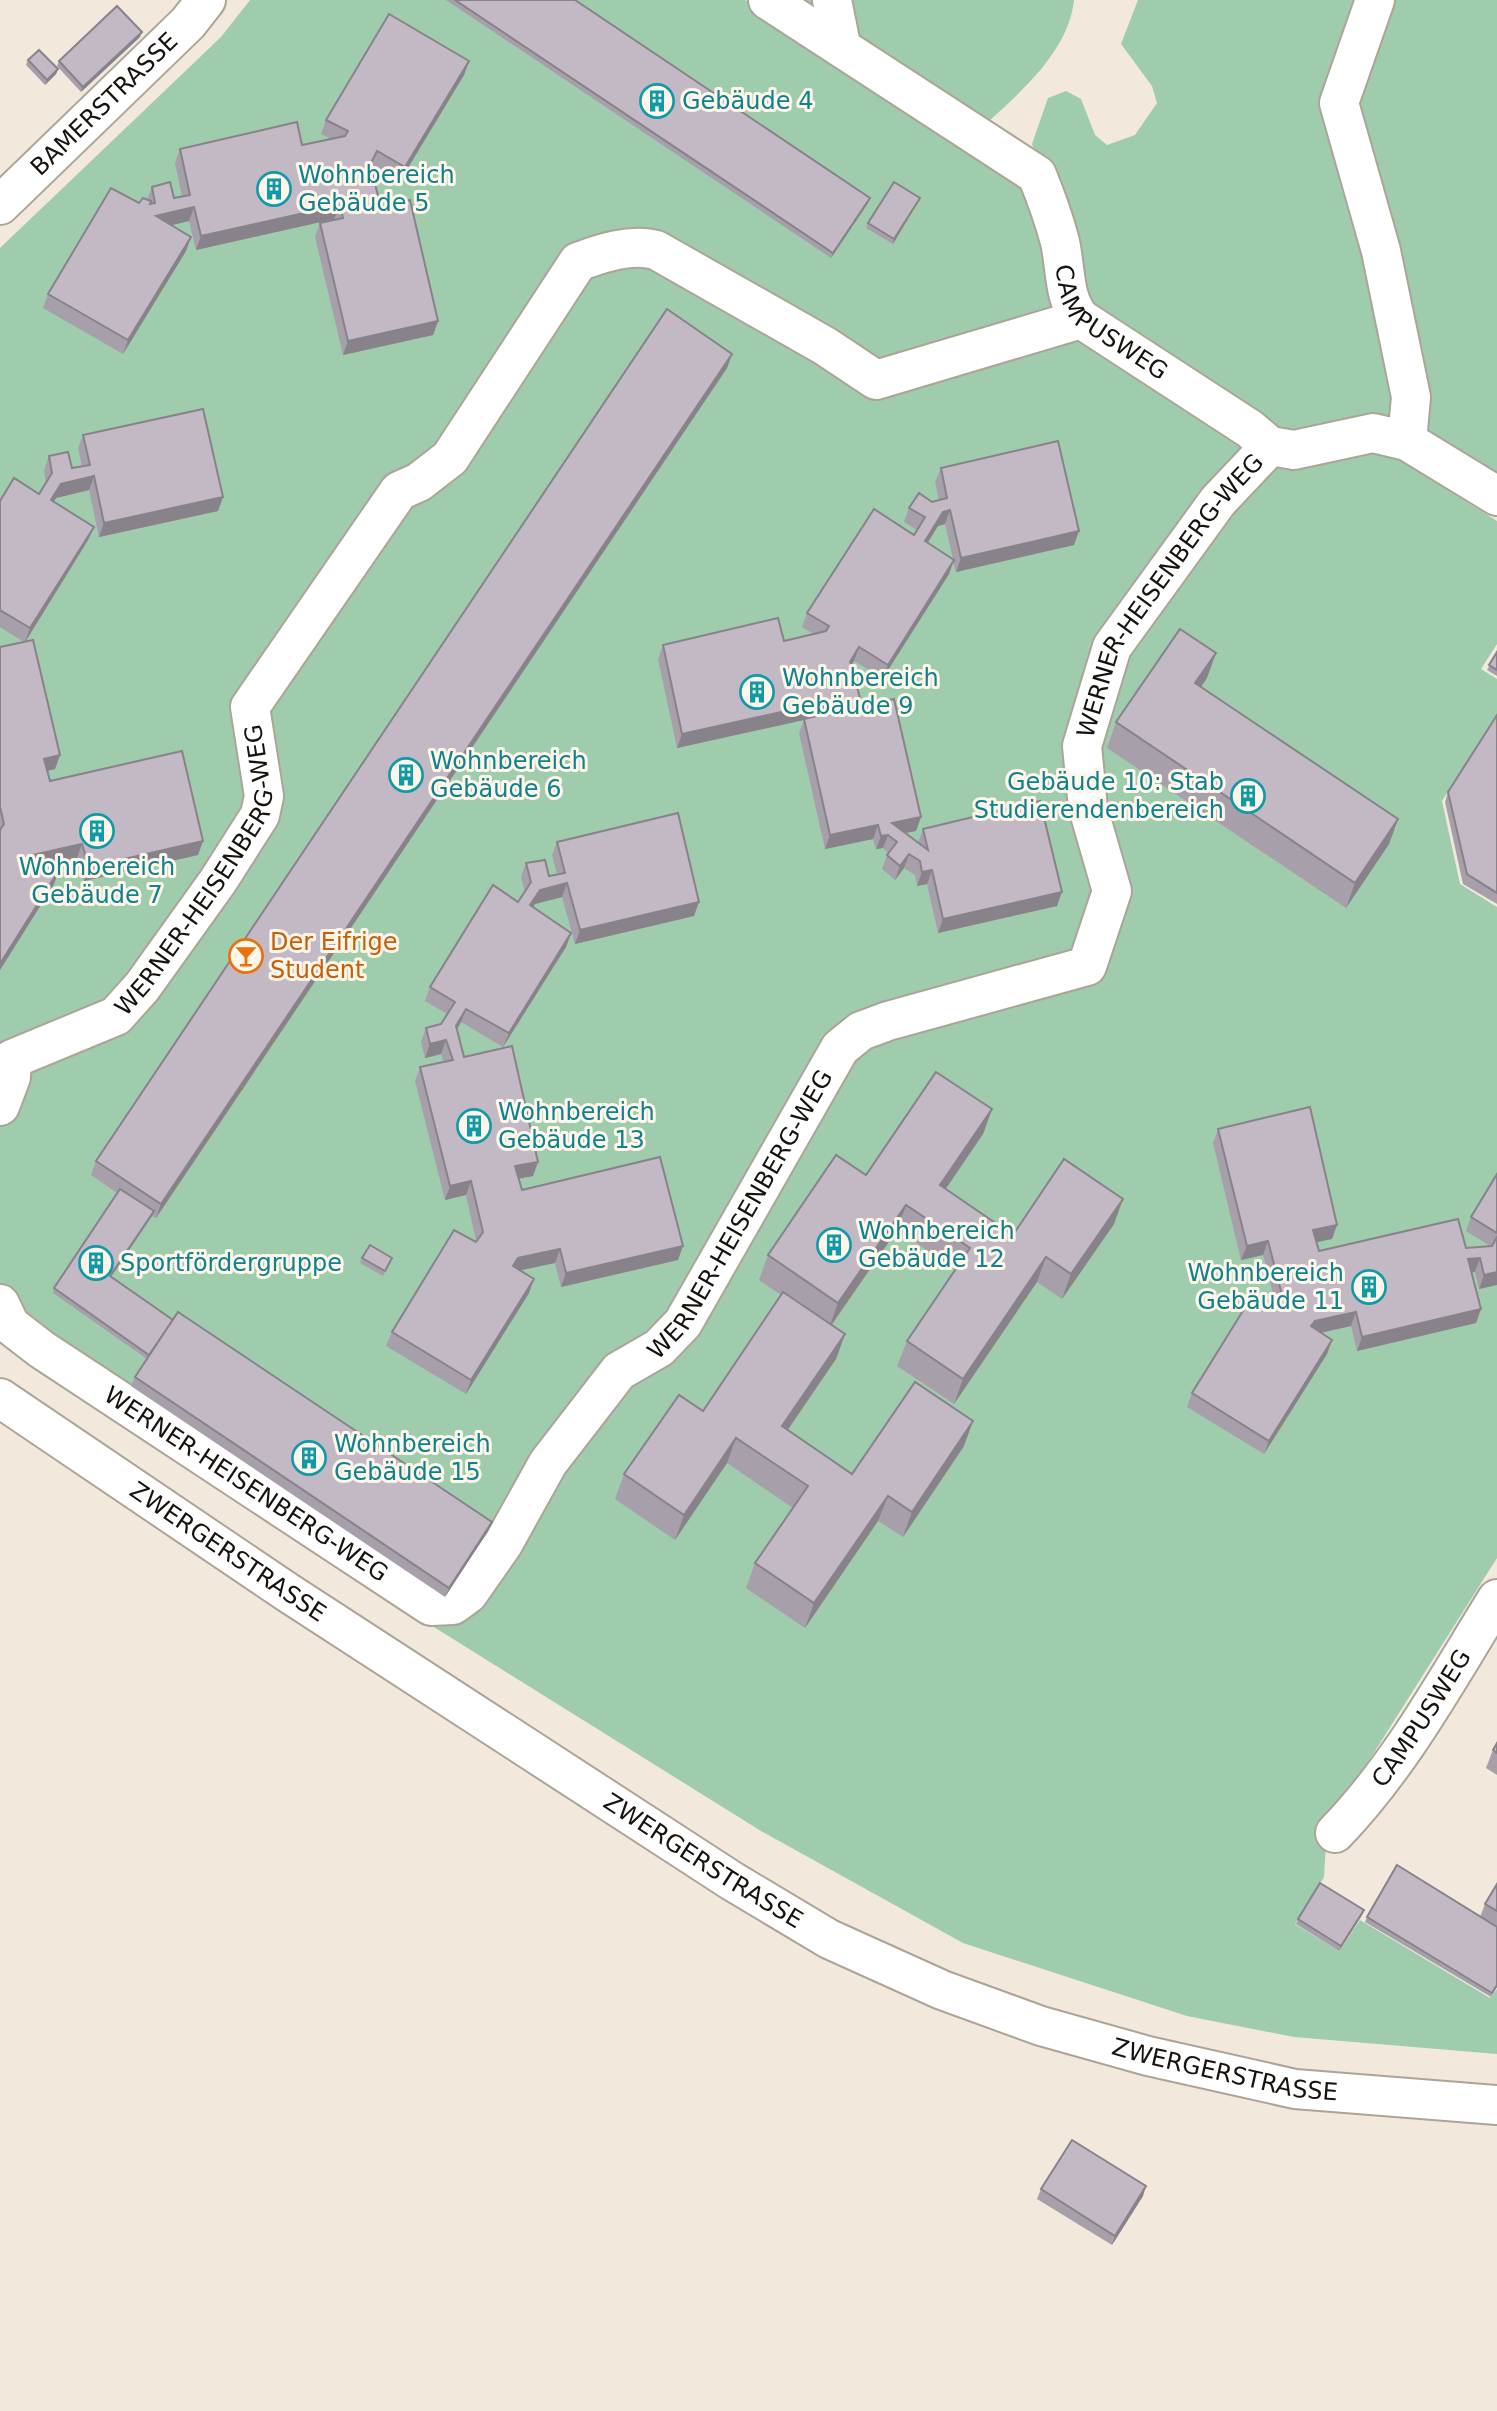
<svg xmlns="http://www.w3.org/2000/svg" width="1497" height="2411" font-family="'DejaVu Sans',sans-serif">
<rect width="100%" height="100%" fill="#f2e8dc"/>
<!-- green -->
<g fill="#9fccac">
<path d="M 250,0 L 745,0 L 1015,176 L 1029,198 L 1052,285 L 1222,425 L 1393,456 L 1497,521 L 1497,644 L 1481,669 L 1497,679 L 1497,716 L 1442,801 L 1460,884 L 1497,907 L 1497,1558 L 1356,1781 L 1326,1842 L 1324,1877 L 1295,1924 L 1339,1951 L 1360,1920 L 1490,1998 L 1497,1989 L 1497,2054 L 1294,2037 L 1187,2016 L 963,1943 L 761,1831 L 368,1586 L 0,1339 L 0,248 L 221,37 Z"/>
<path d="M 785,0 L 1074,0 C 1069,50 1022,91 987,123 Z"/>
<path d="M 1138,0 L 1497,0 L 1497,481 L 1436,443 L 1284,434 L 1086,310 L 1032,144 L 1048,98 L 1066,91 L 1081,99 L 1095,135 L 1107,145 L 1135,135 L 1157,103 L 1152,86 L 1121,44 Z"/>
</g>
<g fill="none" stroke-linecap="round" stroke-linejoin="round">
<!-- minor casing -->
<g stroke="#ada499" stroke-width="42">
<g id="minor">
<path id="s1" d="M 768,0 L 1037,175 C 1046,197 1054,219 1060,242 C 1066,268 1063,299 1081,319 L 1250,429 L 1270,446 L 1294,450 L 1373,433 L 1407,441 L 1497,496"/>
<path d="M 832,0 L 841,45"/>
<path d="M 1375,0 L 1339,103 L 1381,251 L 1411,397 L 1407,441"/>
<path id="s2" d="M 0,205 L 188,23 L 206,0"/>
<path id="s3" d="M 0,1106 L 11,1077 L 12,1059 L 116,1016 L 142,987 L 218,881 L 260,815 L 264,796 L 250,707 L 399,491 L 419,482 L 450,458 L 578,262 C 601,253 632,243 656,250 L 825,346 L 876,380 L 1081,319"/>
<path id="s4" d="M 0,1304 L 10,1325 L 41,1349 L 431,1606 L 453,1605 L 468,1594 L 503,1544 L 548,1463 L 619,1371 L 659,1348 L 683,1323 L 840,1048 L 861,1031 L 888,1021 L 1087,966 L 1112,891 L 1088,808 L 1082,746 L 1112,647 L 1218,501 L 1270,446"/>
<path id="s5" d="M 0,1398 L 287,1592 L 732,1881 L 829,1939 L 942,1990 L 1041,2026 L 1148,2056 L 1295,2089 L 1497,2105"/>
<path id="s6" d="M 1335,1833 C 1401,1765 1447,1679 1497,1599"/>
</g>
</g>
<!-- minor -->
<use href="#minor" stroke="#fff" stroke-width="38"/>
</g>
<!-- wall -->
<g fill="#a79fa9" fill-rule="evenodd">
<path d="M 446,0 L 575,0 L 868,203 L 831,258 Z"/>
<path d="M 140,37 L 81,92 L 57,66 L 59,61 Z"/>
<path d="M 28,60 L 58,69 L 56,74 L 45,85 L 26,65 Z"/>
<path d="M 469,61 L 464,75 L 400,181 L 372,165 L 371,168 L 381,207 L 438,321 L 433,335 L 343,355 L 315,237 L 320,223 L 334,219 L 196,250 L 189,221 L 172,225 L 191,237 L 186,251 L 123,354 L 43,308 L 48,294 L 139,203 L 147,200 L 152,187 L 174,198 L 182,196 L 175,163 L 180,149 L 302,145 L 331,139 L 321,134 L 326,120 Z"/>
<path d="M 920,198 L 918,202 L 893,244 L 866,228 L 868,223 Z"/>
<path d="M 732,354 L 727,368 L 156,1218 L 152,1216 L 111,1277 L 173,1320 L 488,1531 L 445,1597 L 131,1386 L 135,1377 L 147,1359 L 53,1293 L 54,1288 L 117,1193 L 91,1175 L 96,1161 Z"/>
<path d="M 83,435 L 223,497 L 218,511 L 99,537 L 89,490 L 56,498 L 54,502 L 94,527 L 88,540 L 26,641 L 60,755 L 55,769 L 47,771 L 50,781 L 203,841 L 198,855 L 84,881 L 77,858 L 49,864 L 59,870 L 54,884 L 0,970 L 0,647 L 24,642 L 0,627 L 0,501 L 39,494 L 46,483 L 44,470 L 49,456 L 72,468 L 82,466 L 78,448 Z"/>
<path d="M 941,468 L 1074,545 L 956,572 L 953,561 L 949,574 L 883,678 L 854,661 L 851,666 L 862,705 L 921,817 L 916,831 L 905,833 L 918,843 L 923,829 L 1057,906 L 938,933 L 927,884 L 917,886 L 915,875 L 904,868 L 895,880 L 882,869 L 888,853 L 883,848 L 876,849 L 873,839 L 825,849 L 799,733 L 804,720 L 677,748 L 658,659 L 663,645 L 784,641 L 814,634 L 802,627 L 807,613 L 914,535 L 917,530 L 904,522 L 909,508 L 939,500 L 935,482 ZM 945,524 L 953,559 L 927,543 L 938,526 Z"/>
<path d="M 1497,652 L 1497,676 L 1487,670 Z"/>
<path d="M 1207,678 L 1201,687 L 1398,819 L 1389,844 L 1346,908 L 1107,748 L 1116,722 Z"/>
<path d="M 1497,715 L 1497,904 L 1463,884 L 1445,802 L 1448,792 Z"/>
<path d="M 557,842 L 694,916 L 575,944 L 562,897 L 535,904 L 533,907 L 571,933 L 566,947 L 503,1047 L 461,1022 L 457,1030 L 464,1057 L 533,1176 L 519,1179 L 522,1190 L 678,1260 L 561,1287 L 555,1263 L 520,1270 L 529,1293 L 466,1394 L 386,1346 L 392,1332 L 476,1241 L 466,1195 L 445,1200 L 415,1081 L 420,1067 L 444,1062 L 441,1054 L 425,1058 L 421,1042 L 426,1028 L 441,1024 L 447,1014 L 425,1001 L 430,987 L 518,902 L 525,892 L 521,877 L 526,863 L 549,876 L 557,874 L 552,855 Z"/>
<path d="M 992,1109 L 983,1134 L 946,1189 L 1013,1235 L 1114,1224 L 1062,1299 L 1037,1282 L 954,1404 L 897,1366 L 907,1341 L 955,1269 L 897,1230 L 832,1325 L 845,1334 L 836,1359 L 788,1430 L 852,1474 L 964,1446 L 903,1537 L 878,1521 L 805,1628 L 746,1588 L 755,1563 L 793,1508 L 727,1463 L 675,1540 L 615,1499 L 624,1474 L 703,1411 L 781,1295 L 759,1280 L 768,1255 L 866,1175 Z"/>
<path d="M 1218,1129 L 1332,1239 L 1317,1242 L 1319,1251 L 1466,1248 L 1490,1246 L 1466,1231 L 1471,1217 L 1497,1174 L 1497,1285 L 1479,1289 L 1475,1272 L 1471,1273 L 1476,1323 L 1357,1351 L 1351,1326 L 1321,1333 L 1332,1340 L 1327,1354 L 1264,1454 L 1187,1407 L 1192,1393 L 1275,1301 L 1263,1255 L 1241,1260 L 1213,1143 Z"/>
<path d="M 362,1258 L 392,1258 L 383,1276 L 360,1263 Z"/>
<path d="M 1497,1743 L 1497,1775 L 1486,1768 L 1493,1750 Z"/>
<path d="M 1497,1884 L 1497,1987 L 1491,1997 L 1365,1922 L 1367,1917 L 1480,1917 L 1485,1904 Z"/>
<path d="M 1364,1910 L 1362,1915 L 1339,1951 L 1296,1924 L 1298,1919 Z"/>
<path d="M 1041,2189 L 1143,2196 L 1112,2245 L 1037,2199 Z"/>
</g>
<!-- shaded-wall -->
<g fill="#88828a">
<path d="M 142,32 L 140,37 L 81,92 L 83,87 Z"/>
<path d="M 469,61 L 464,75 L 400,181 L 405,167 Z"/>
<path d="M 58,69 L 56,74 L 45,85 L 47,80 Z"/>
<path d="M 870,198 L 868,203 L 831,258 L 833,253 Z"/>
<path d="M 920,198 L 918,202 L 893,244 L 894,239 Z"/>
<path d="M 340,205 L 334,219 L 196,250 L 201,236 Z"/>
<path d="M 194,207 L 189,221 L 151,230 L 156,216 Z"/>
<path d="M 191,237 L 186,251 L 123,354 L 128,340 Z"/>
<path d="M 438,321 L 433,335 L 343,355 L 348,341 Z"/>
<path d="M 732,354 L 727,368 L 156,1218 L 161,1204 Z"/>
<path d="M 94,476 L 89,490 L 56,498 L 46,514 L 51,500 L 61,484 Z"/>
<path d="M 223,497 L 218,511 L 99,537 L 104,523 Z"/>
<path d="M 950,510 L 945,524 L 938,526 L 920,555 L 925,541 L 943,512 Z"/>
<path d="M 94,527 L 88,540 L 25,642 L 30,628 Z"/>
<path d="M 1079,531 L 1074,545 L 956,572 L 961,558 Z"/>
<path d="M 954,560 L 949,574 L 883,678 L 888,665 Z"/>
<path d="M 859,647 L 854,661 L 845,676 L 850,662 Z"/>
<path d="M 1216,653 L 1207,678 L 1186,708 L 1195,683 Z"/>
<path d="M 822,703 L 817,717 L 677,748 L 682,734 Z"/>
<path d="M 60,755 L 55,769 L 39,773 L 44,759 Z"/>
<path d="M 921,817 L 916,831 L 890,836 L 888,835 L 883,848 L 876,849 L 881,836 L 892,823 Z"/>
<path d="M 1398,819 L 1389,844 L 1346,908 L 1355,883 Z"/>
<path d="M 878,825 L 873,839 L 825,849 L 830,835 Z"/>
<path d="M 203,841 L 198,855 L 84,881 L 89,867 Z"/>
<path d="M 82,844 L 77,858 L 28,869 L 33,855 Z"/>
<path d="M 909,854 L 904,868 L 895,880 L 900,866 Z"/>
<path d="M 59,870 L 54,884 L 0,970 L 0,964 Z"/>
<path d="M 932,870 L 927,884 L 917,886 L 922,872 Z"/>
<path d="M 567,883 L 562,897 L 535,904 L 525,919 L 530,905 L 540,890 Z"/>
<path d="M 1062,892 L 1057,906 L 938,933 L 943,919 Z"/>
<path d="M 699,902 L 694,916 L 575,944 L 580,930 Z"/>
<path d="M 571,933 L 566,947 L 503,1047 L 509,1033 Z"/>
<path d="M 466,1009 L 461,1022 L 450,1040 L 456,1026 Z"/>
<path d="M 446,1040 L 441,1054 L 425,1058 L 430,1044 Z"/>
<path d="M 992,1109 L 983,1134 L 931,1210 L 940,1185 Z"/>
<path d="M 538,1162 L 533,1176 L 510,1180 L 515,1166 Z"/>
<path d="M 471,1181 L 466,1195 L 445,1200 L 450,1186 Z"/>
<path d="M 1123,1199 L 1114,1224 L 1062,1299 L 1071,1274 Z"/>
<path d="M 906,1205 L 897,1230 L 829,1328 L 838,1303 Z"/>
<path d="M 154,1211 L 152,1216 L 108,1281 L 110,1276 Z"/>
<path d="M 1337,1225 L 1332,1239 L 1308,1244 L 1313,1230 Z"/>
<path d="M 1268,1241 L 1263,1255 L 1241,1260 L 1247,1246 Z"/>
<path d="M 683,1246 L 678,1260 L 561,1287 L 566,1273 Z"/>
<path d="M 560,1249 L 555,1263 L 513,1272 L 513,1266 L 518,1258 Z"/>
<path d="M 1046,1257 L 1037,1282 L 954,1404 L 963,1379 Z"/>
<path d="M 1480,1258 L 1475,1272 L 1463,1273 L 1468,1259 Z"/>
<path d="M 1497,1272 L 1497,1285 L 1479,1289 L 1484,1275 Z"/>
<path d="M 534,1279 L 529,1293 L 466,1394 L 471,1380 Z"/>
<path d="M 1481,1309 L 1476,1323 L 1357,1351 L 1362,1337 Z"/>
<path d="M 1356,1312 L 1351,1326 L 1310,1335 L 1311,1326 L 1315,1321 Z"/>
<path d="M 845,1334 L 836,1359 L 773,1451 L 782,1426 Z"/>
<path d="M 1332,1340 L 1327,1354 L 1264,1454 L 1269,1441 Z"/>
<path d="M 973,1421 L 964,1446 L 903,1537 L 912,1512 Z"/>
<path d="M 736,1438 L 727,1463 L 675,1540 L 684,1515 Z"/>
<path d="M 888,1496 L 878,1521 L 805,1628 L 814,1603 Z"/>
<path d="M 492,1522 L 488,1531 L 445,1597 L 449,1588 Z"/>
<path d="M 1364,1910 L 1362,1915 L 1339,1951 L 1341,1946 Z"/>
<path d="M 1146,2186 L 1143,2196 L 1112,2245 L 1115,2236 Z"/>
</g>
<!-- building -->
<g fill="#c2b9c5" stroke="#88828a" stroke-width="2">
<path d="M 455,0 L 575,0 L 870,198 L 833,253 Z"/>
<path d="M 117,6 L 142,32 L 83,87 L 59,61 Z"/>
<path d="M 389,14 L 469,61 L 405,167 L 377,151 L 370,165 L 381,207 L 410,200 L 438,321 L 348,341 L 320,223 L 343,218 L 340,205 L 201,236 L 194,207 L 156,216 L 191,237 L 128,340 L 48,294 L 111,188 L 139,203 L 143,198 L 151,201 L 150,204 L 155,203 L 152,187 L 170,182 L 174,198 L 190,195 L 180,149 L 297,122 L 302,145 L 345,136 L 348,131 L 326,120 Z"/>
<path d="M 39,50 L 58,69 L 47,80 L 28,60 Z"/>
<path d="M 894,182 L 920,198 L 894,239 L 868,223 Z"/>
<path d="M 667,309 L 732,354 L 161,1204 L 96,1161 Z"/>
<path d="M 203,409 L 223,497 L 104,523 L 94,476 L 61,484 L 51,500 L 94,527 L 30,628 L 0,610 L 0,501 L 14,478 L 39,494 L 52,473 L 49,456 L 68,452 L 72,468 L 90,465 L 83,435 Z"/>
<path d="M 1058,441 L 1079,531 L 961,558 L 950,510 L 943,512 L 925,541 L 954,560 L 888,665 L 859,647 L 850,662 L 862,705 L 894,699 L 921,817 L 892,823 L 928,850 L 923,829 L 1040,801 L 1062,892 L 943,919 L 932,870 L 922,872 L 920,861 L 909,854 L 900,866 L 887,855 L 897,842 L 888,835 L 881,836 L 878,825 L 830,835 L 804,719 L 825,714 L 822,703 L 682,734 L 663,645 L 778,618 L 784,641 L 826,631 L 829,626 L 807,613 L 874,509 L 914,535 L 925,517 L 909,508 L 919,493 L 932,502 L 947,498 L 941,468 Z"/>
<path d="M 1180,629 L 1216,653 L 1195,683 L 1398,819 L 1355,883 L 1116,722 Z"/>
<path d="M 33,640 L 60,755 L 44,759 L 50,781 L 182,751 L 203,841 L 89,867 L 82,844 L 33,855 L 59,870 L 0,964 L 0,830 L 4,824 L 0,807 L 0,647 Z"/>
<path d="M 1497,652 L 1497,670 L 1489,665 Z"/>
<path d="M 1497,715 L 1497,893 L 1467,874 L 1448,792 Z"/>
<path d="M 678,813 L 699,902 L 580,930 L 567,883 L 540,890 L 530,905 L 571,933 L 509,1033 L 466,1009 L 456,1026 L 464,1057 L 512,1046 L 538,1162 L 515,1166 L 522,1190 L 660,1157 L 683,1246 L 566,1273 L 560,1249 L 518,1258 L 513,1266 L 534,1279 L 471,1380 L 392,1332 L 454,1230 L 476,1242 L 483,1232 L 471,1181 L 450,1186 L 420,1067 L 453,1060 L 446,1040 L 430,1044 L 426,1028 L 441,1024 L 455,1002 L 430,987 L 493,885 L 518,902 L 531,882 L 526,863 L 545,860 L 549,876 L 565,873 L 557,842 Z"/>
<path d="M 936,1072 L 992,1109 L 940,1185 L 1013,1235 L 1064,1159 L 1123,1199 L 1071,1274 L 1046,1257 L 963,1379 L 907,1341 L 970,1248 L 906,1205 L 838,1303 L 768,1255 L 836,1155 L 866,1175 Z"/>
<path d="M 1310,1107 L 1337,1225 L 1313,1230 L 1319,1251 L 1458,1219 L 1466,1248 L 1492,1246 L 1497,1237 L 1497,1272 L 1484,1275 L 1480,1258 L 1468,1259 L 1481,1309 L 1362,1337 L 1356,1312 L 1315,1321 L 1311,1326 L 1332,1340 L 1269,1441 L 1192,1393 L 1254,1293 L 1274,1304 L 1281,1291 L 1268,1241 L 1247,1246 L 1218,1129 Z"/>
<path d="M 1497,1174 L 1497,1233 L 1471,1217 Z"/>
<path d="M 120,1189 L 154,1211 L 110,1276 L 173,1320 L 149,1355 L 54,1288 Z"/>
<path d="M 370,1245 L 392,1258 L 385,1271 L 362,1258 Z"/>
<path d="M 783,1292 L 845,1334 L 782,1426 L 852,1474 L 915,1382 L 973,1421 L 912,1512 L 888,1496 L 814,1603 L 755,1563 L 808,1486 L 736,1438 L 684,1515 L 624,1474 L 679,1395 L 703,1411 Z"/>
<path d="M 178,1312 L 492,1522 L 449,1588 L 135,1377 Z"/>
<path d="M 1497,1743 L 1497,1753 L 1493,1750 Z"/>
<path d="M 1397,1865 L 1497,1927 L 1497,1985 L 1492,1993 L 1367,1917 Z"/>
<path d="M 1320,1883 L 1364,1910 L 1341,1946 L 1298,1919 Z"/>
<path d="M 1497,1884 L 1497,1911 L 1485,1904 Z"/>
<path d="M 1072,2140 L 1146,2186 L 1115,2236 L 1041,2189 Z"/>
</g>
<!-- icons -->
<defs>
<g id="building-ring" transform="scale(1.75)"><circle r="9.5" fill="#fff5e9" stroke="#0f9aa8" stroke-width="1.5"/><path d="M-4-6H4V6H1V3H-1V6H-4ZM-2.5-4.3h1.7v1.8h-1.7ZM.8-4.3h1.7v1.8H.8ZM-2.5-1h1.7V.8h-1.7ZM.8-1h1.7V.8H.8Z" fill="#0f9aa8"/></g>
<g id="bar-ring" transform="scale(1.75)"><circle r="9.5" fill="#fff5e9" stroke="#e8710a" stroke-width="1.5"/><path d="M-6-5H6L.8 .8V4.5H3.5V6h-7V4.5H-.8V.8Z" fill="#e8710a"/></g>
</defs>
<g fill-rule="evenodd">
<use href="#building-ring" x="657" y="101"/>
<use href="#building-ring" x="274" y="189"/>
<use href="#building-ring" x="757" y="692"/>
<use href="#building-ring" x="406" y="775"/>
<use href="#building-ring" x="1248" y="796"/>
<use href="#building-ring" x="97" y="831"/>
<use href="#bar-ring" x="246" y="956"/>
<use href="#building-ring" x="474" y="1126"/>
<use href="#building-ring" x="834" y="1245"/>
<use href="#building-ring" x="96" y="1263"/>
<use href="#building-ring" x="1369" y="1287"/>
<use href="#building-ring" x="309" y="1458"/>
</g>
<g text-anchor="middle" stroke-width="6" stroke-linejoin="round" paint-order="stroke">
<!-- culture labels -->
<g font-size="24" fill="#0d838f" stroke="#fff5e9" text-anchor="start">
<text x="682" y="109">Gebäude 4</text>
<text x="298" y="183">Wohnbereich<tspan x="298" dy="28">Gebäude 5</tspan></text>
<text x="782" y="686">Wohnbereich<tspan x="782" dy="28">Gebäude 9</tspan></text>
<text x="430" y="769">Wohnbereich<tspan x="430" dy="28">Gebäude 6</tspan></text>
<text x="1224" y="790" text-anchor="end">Gebäude 10: Stab<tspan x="1224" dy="28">Studierendenbereich</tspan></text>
<text x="97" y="875" text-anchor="middle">Wohnbereich<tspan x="97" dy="28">Gebäude 7</tspan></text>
<text x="498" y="1120">Wohnbereich<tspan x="498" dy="28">Gebäude 13</tspan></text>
<text x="858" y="1239">Wohnbereich<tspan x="858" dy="28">Gebäude 12</tspan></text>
<text x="120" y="1271">Sportfördergruppe</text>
<text x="1344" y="1281" text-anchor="end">Wohnbereich<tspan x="1344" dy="28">Gebäude 11</tspan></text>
<text x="334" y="1452">Wohnbereich<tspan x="334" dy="28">Gebäude 15</tspan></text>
</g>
<!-- street labels -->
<g font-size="24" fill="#16120e" stroke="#fff5e9">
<text dy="8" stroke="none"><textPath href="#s2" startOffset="145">BAMERSTRASSE</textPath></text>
<text dy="8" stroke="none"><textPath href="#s1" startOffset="494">CAMPUSWEG</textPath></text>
<text dy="8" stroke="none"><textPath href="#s4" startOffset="1904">WERNER-HEISENBERG-WEG</textPath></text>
<text dy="8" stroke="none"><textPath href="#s3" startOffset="334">WERNER-HEISENBERG-WEG</textPath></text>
<text dy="8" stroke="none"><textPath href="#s4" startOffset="1043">WERNER-HEISENBERG-WEG</textPath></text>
<text dy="8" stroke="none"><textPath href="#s4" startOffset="308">WERNER-HEISENBERG-WEG</textPath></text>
<text dy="8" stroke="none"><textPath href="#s5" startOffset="275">ZWERGERSTRASSE</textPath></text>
<text dy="8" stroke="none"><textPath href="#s6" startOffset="144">CAMPUSWEG</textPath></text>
<text dy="8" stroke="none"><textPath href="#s5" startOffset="842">ZWERGERSTRASSE</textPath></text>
<text dy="8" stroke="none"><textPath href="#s5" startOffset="1409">ZWERGERSTRASSE</textPath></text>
</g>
<!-- food labels -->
<g font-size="24" fill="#c56008" stroke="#fff5e9" text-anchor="start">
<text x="270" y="950">Der Eifrige<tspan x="270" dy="28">Student</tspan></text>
</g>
</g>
</svg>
